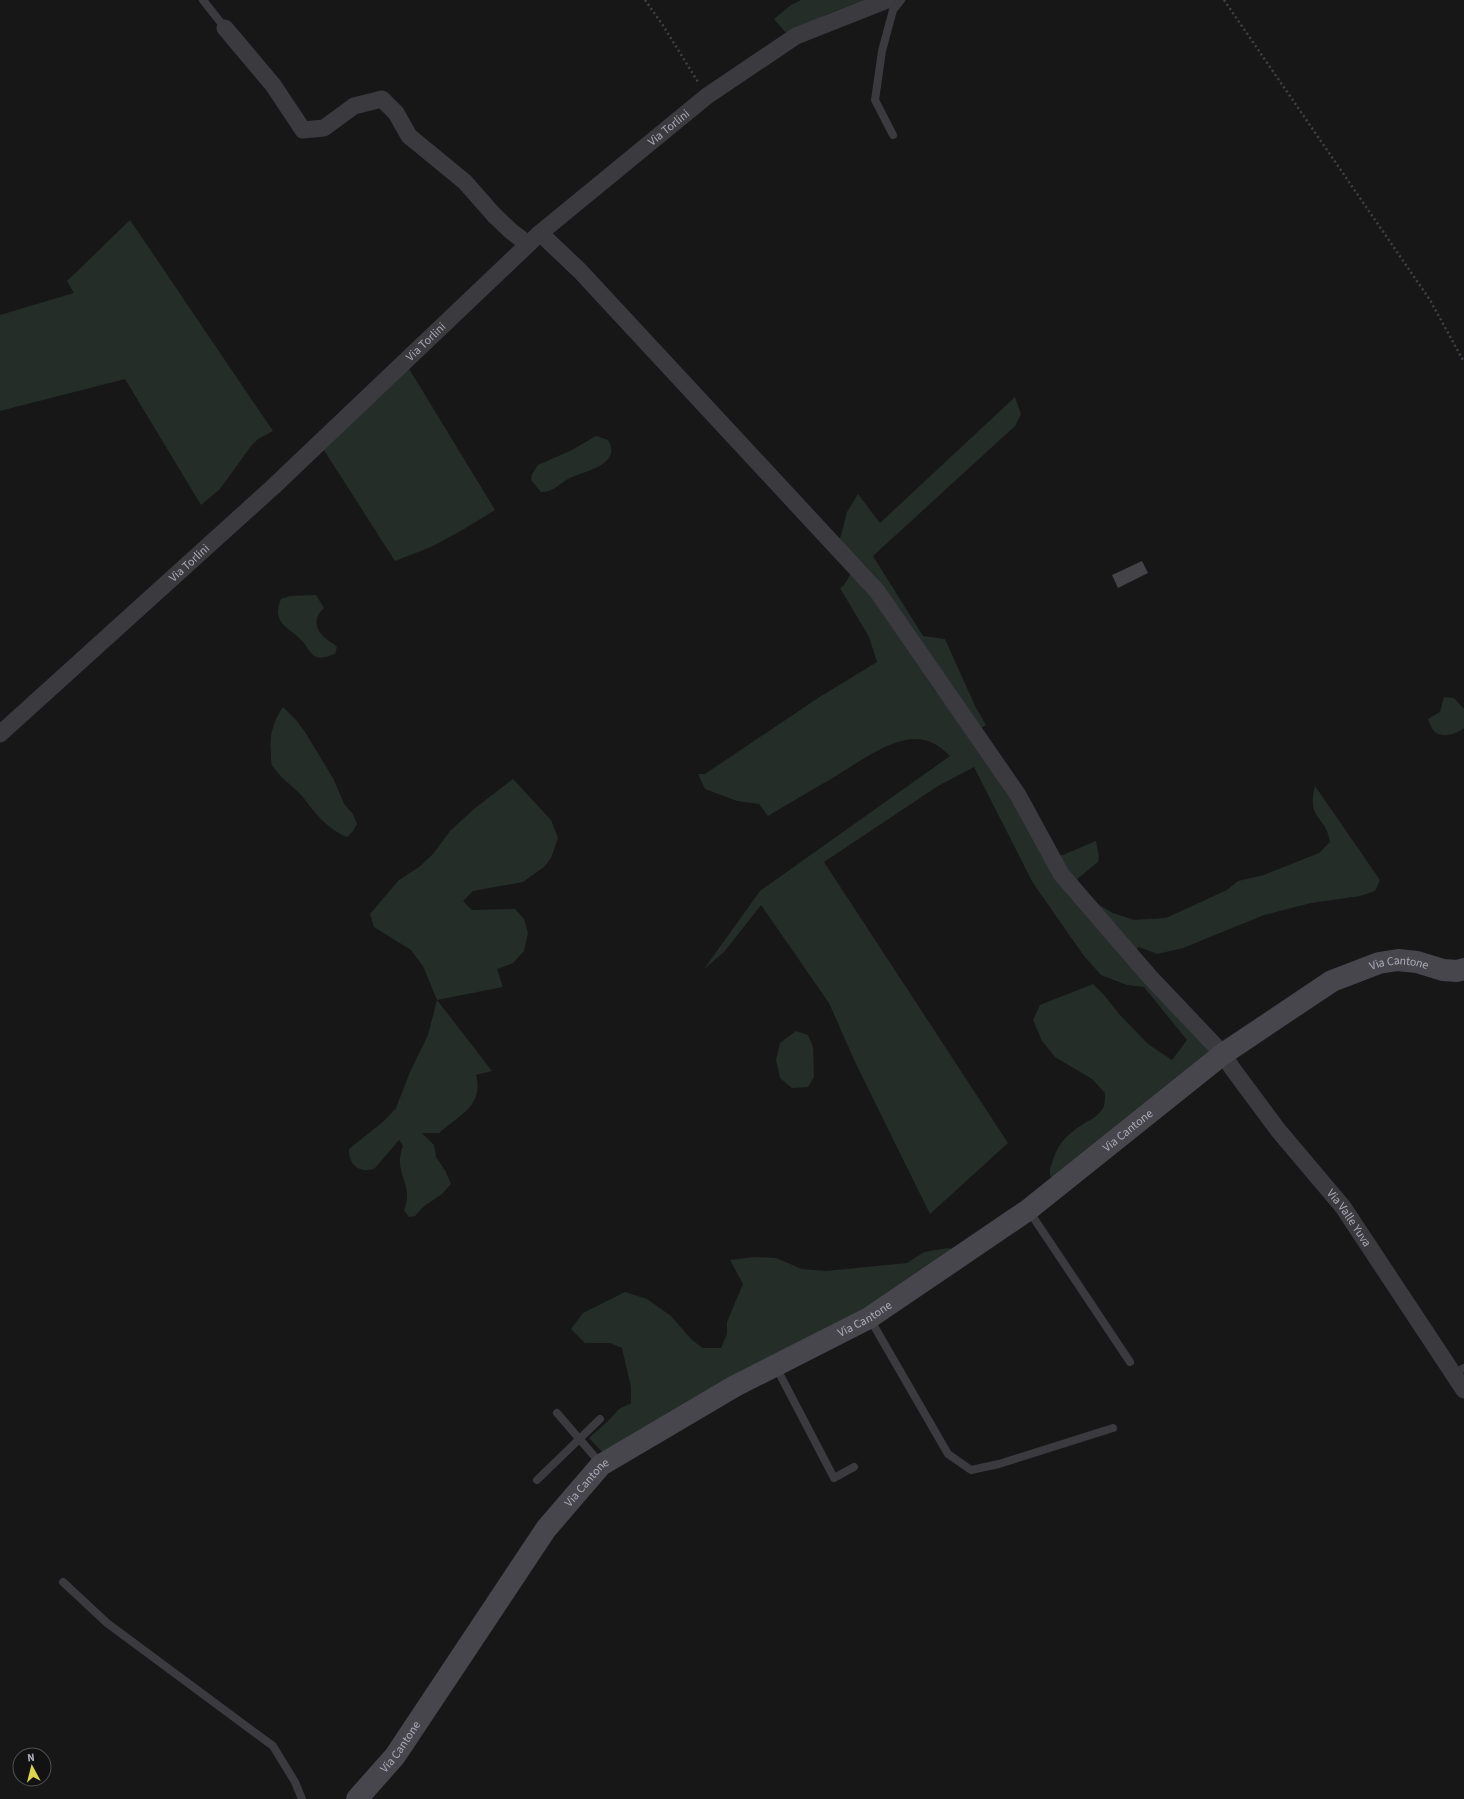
<svg xmlns="http://www.w3.org/2000/svg" width="1464" height="1799" font-family="'Source Sans 3',sans-serif">
<rect width="100%" height="100%" fill="#171718"/>
<!-- green -->
<g fill="#252d29">
<path d="M 801,0 L 864,0 L 825,15 L 787,34 L 774,19 L 791,5 Z"/>
<path d="M 130,220 L 273,431 L 258,439 L 251,446 L 220,489 L 201,505 L 125,379 L 0,411 L 0,315 L 74,293 L 67,281 Z"/>
<path d="M 408,367 L 495,510 L 464,529 L 431,547 L 395,561 L 322,447 Z"/>
<path d="M 1015,397 L 1021,414 L 1015,426 L 873,556 L 923,636 L 945,639 L 976,708 L 986,725 L 969,735 L 1013,795 L 1047,858 L 1063,855 L 1096,841 L 1099,856 L 1098,862 L 1077,879 L 1082,890 L 1094,902 L 1113,913 L 1134,920 L 1166,918 L 1227,890 L 1238,881 L 1264,875 L 1319,853 L 1330,842 C 1326,815 1306,820 1315,786 L 1380,880 L 1375,891 L 1360,896 L 1311,903 L 1264,915 L 1183,948 L 1157,954 L 1139,947 L 1127,956 L 1212,1053 L 1055,1186 C 1047,1170 1049,1172 1054,1157 C 1058,1145 1066,1136 1076,1129 C 1086,1121 1099,1118 1104,1106 C 1105,1102 1105,1097 1105,1093 L 1092,1079 L 1055,1057 L 1042,1041 L 1033,1020 L 1040,1005 L 1093,984 L 1104,995 L 1119,1014 L 1148,1044 L 1172,1060 L 1187,1040 L 1144,987 L 1127,985 L 1101,975 L 1084,956 L 1033,883 L 974,767 L 938,786 L 824,862 L 1008,1143 L 930,1214 L 856,1064 L 829,1003 L 761,905 L 724,952 L 704,969 L 760,891 L 950,756 C 940,746 930,739 915,739 C 890,739 857,763 836,776 C 813,789 790,803 768,816 L 759,804 L 737,801 L 705,789 L 698,774 L 705,774 L 818,698 L 877,662 L 869,637 L 840,588 L 844,585 L 852,572 L 836,554 L 847,512 L 858,494 L 880,523 Z"/>
<path d="M 596,436 L 608,440 C 623,465 584,471 568,479 C 558,485 553,492 541,492 L 531,480 L 532,474 L 538,465 L 572,450 Z"/>
<path d="M 316,595 L 324,608 C 314,616 314,628 324,637 C 328,641 333,643 337,647 L 335,654 C 329,656 322,659 316,657 C 310,654 307,646 302,641 C 288,626 271,623 281,599 L 290,596 Z"/>
<path d="M 1444,697 L 1454,698 L 1464,709 L 1464,728 C 1456,734 1442,739 1434,731 C 1431,728 1430,723 1428,719 L 1440,712 Z"/>
<path d="M 283,707 L 296,720 L 305,732 L 334,780 L 344,804 L 353,814 L 357,824 L 353,831 L 347,837 C 327,829 315,813 302,796 C 293,786 280,778 272,765 C 271,762 271,757 271,753 C 269,736 273,722 283,707 Z"/>
<path d="M 513,779 L 551,820 L 558,838 L 551,858 L 544,867 L 523,882 L 473,891 L 463,901 L 472,910 L 515,909 L 524,919 L 528,933 L 524,951 L 513,963 L 497,969 L 503,987 L 437,1000 L 492,1071 L 476,1075 C 484,1106 459,1115 439,1133 L 422,1133 L 434,1145 L 436,1157 L 446,1172 L 451,1184 L 442,1194 L 423,1207 L 415,1216 L 409,1217 L 404,1210 C 415,1183 392,1174 403,1146 L 399,1140 L 375,1168 C 360,1175 348,1164 349,1149 L 384,1121 L 396,1108 L 410,1072 L 428,1035 L 437,1000 L 423,966 L 411,950 L 374,927 L 370,914 L 399,880 L 419,867 L 433,854 L 450,831 L 474,809 Z"/>
<path d="M 796,1031 L 808,1035 L 813,1047 L 814,1077 L 808,1087 L 792,1088 L 780,1078 L 776,1060 L 780,1043 Z"/>
<path d="M 948,1248 L 959,1250 L 862,1315 L 608,1458 L 589,1438 L 608,1421 L 619,1409 L 631,1403 L 631,1387 L 622,1348 L 610,1343 L 585,1343 L 571,1329 L 583,1313 L 625,1292 L 647,1299 L 671,1316 L 692,1340 L 703,1348 L 721,1348 L 727,1334 L 727,1322 L 743,1284 L 730,1260 L 754,1257 L 776,1258 L 802,1269 L 826,1271 L 907,1263 L 924,1252 Z"/>
</g>
<!-- building -->
<path fill="#444448" d="M 1142,561 L 1148,573 L 1118,588 L 1112,575 Z"/>
<g fill="none" stroke-linecap="round" stroke-linejoin="round">
<!-- path -->
<g stroke="#404046" stroke-width="2.5" stroke-dasharray="2 3" stroke-linecap="butt">
<path d="M 645,0 L 662,24 L 698,82"/>
<path d="M 1224,0 L 1430,300 L 1464,362"/>
</g>
<!-- lane -->
<g stroke="#3b3a3f" stroke-width="8">
<path d="M 203,0 L 225,28"/>
<path d="M 893,135 L 875,100 L 882,51 L 893,10 L 901,0"/>
<path d="M 1029,1211 L 1130,1362"/>
<path d="M 870,1319 L 948,1454 L 971,1470 L 999,1464 L 1113,1428"/>
<path d="M 776,1367 L 834,1478 L 854,1467"/>
<path d="M 1453,1374 L 1464,1368"/>
<path d="M 557,1413 L 601,1464"/>
<path d="M 537,1480 L 600,1419"/>
<path d="M 63,1582 L 107,1623 L 273,1746 L 295,1782 L 302,1799"/>
</g>
<!-- street -->
<g stroke="#3b3a3f" stroke-width="17">
<path d="M 225,28 L 273,85 L 303,130 L 324,128 L 354,106 L 382,99 L 396,113 L 409,136 L 465,182 L 494,215 L 512,232 L 528,244"/>
<path id="s1" d="M 540,233 L 580,271 L 877,591 L 1018,795 L 1061,874 L 1150,977 L 1223,1054 L 1232,1068 L 1278,1130 L 1343,1207 L 1464,1390"/>
<path id="s2" d="M 0,734 L 273,487 L 540,233 L 707,96 L 796,36 L 887,0"/>
</g>
<!-- secondary -->
<path stroke="#47464d" stroke-width="22" id="s3" d="M 357,1799 L 395,1756 L 546,1529 L 601,1465 L 735,1386 L 869,1318 L 1028,1210 L 1223,1054 L 1332,981 L 1379,963 L 1398,960 L 1417,962 L 1443,970 L 1457,971 L 1464,969"/>
</g>
<g text-anchor="middle" stroke-width="4" stroke-linejoin="round" paint-order="stroke">
<!-- street labels -->
<g font-size="12" fill="#aaabb7" stroke="#121213">
<text dy="4" stroke="none"><textPath href="#s2" startOffset="903">Via Torlini</textPath></text>
<text dy="4" stroke="none"><textPath href="#s2" startOffset="579">Via Torlini</textPath></text>
<text dy="4" stroke="none"><textPath href="#s2" startOffset="255">Via Torlini</textPath></text>
<text dy="4" stroke="none"><textPath href="#s3" startOffset="1364">Via Cantone</textPath></text>
<text dy="4" stroke="none"><textPath href="#s3" startOffset="1040">Via Cantone</textPath></text>
<text dy="4" stroke="none"><textPath href="#s1" startOffset="1279">Via Valle Yuva</textPath></text>
<text dy="4" stroke="none"><textPath href="#s3" startOffset="716">Via Cantone</textPath></text>
<text dy="4" stroke="none"><textPath href="#s3" startOffset="392">Via Cantone</textPath></text>
<text dy="4" stroke="none"><textPath href="#s3" startOffset="68">Via Cantone</textPath></text>
</g>
</g>
<!-- north arrow -->
<g transform="translate(32 1767) rotate(353)"><circle r="19" fill="#121213" stroke="#4f4f55"/>
<path d="M0-3L7 15L0 10L-7 15Z" fill="#dcd64b"/>
<text y="-6" font-size="11" font-weight="bold" text-anchor="middle" fill="#aaabb7">N</text>
</g>
</svg>
